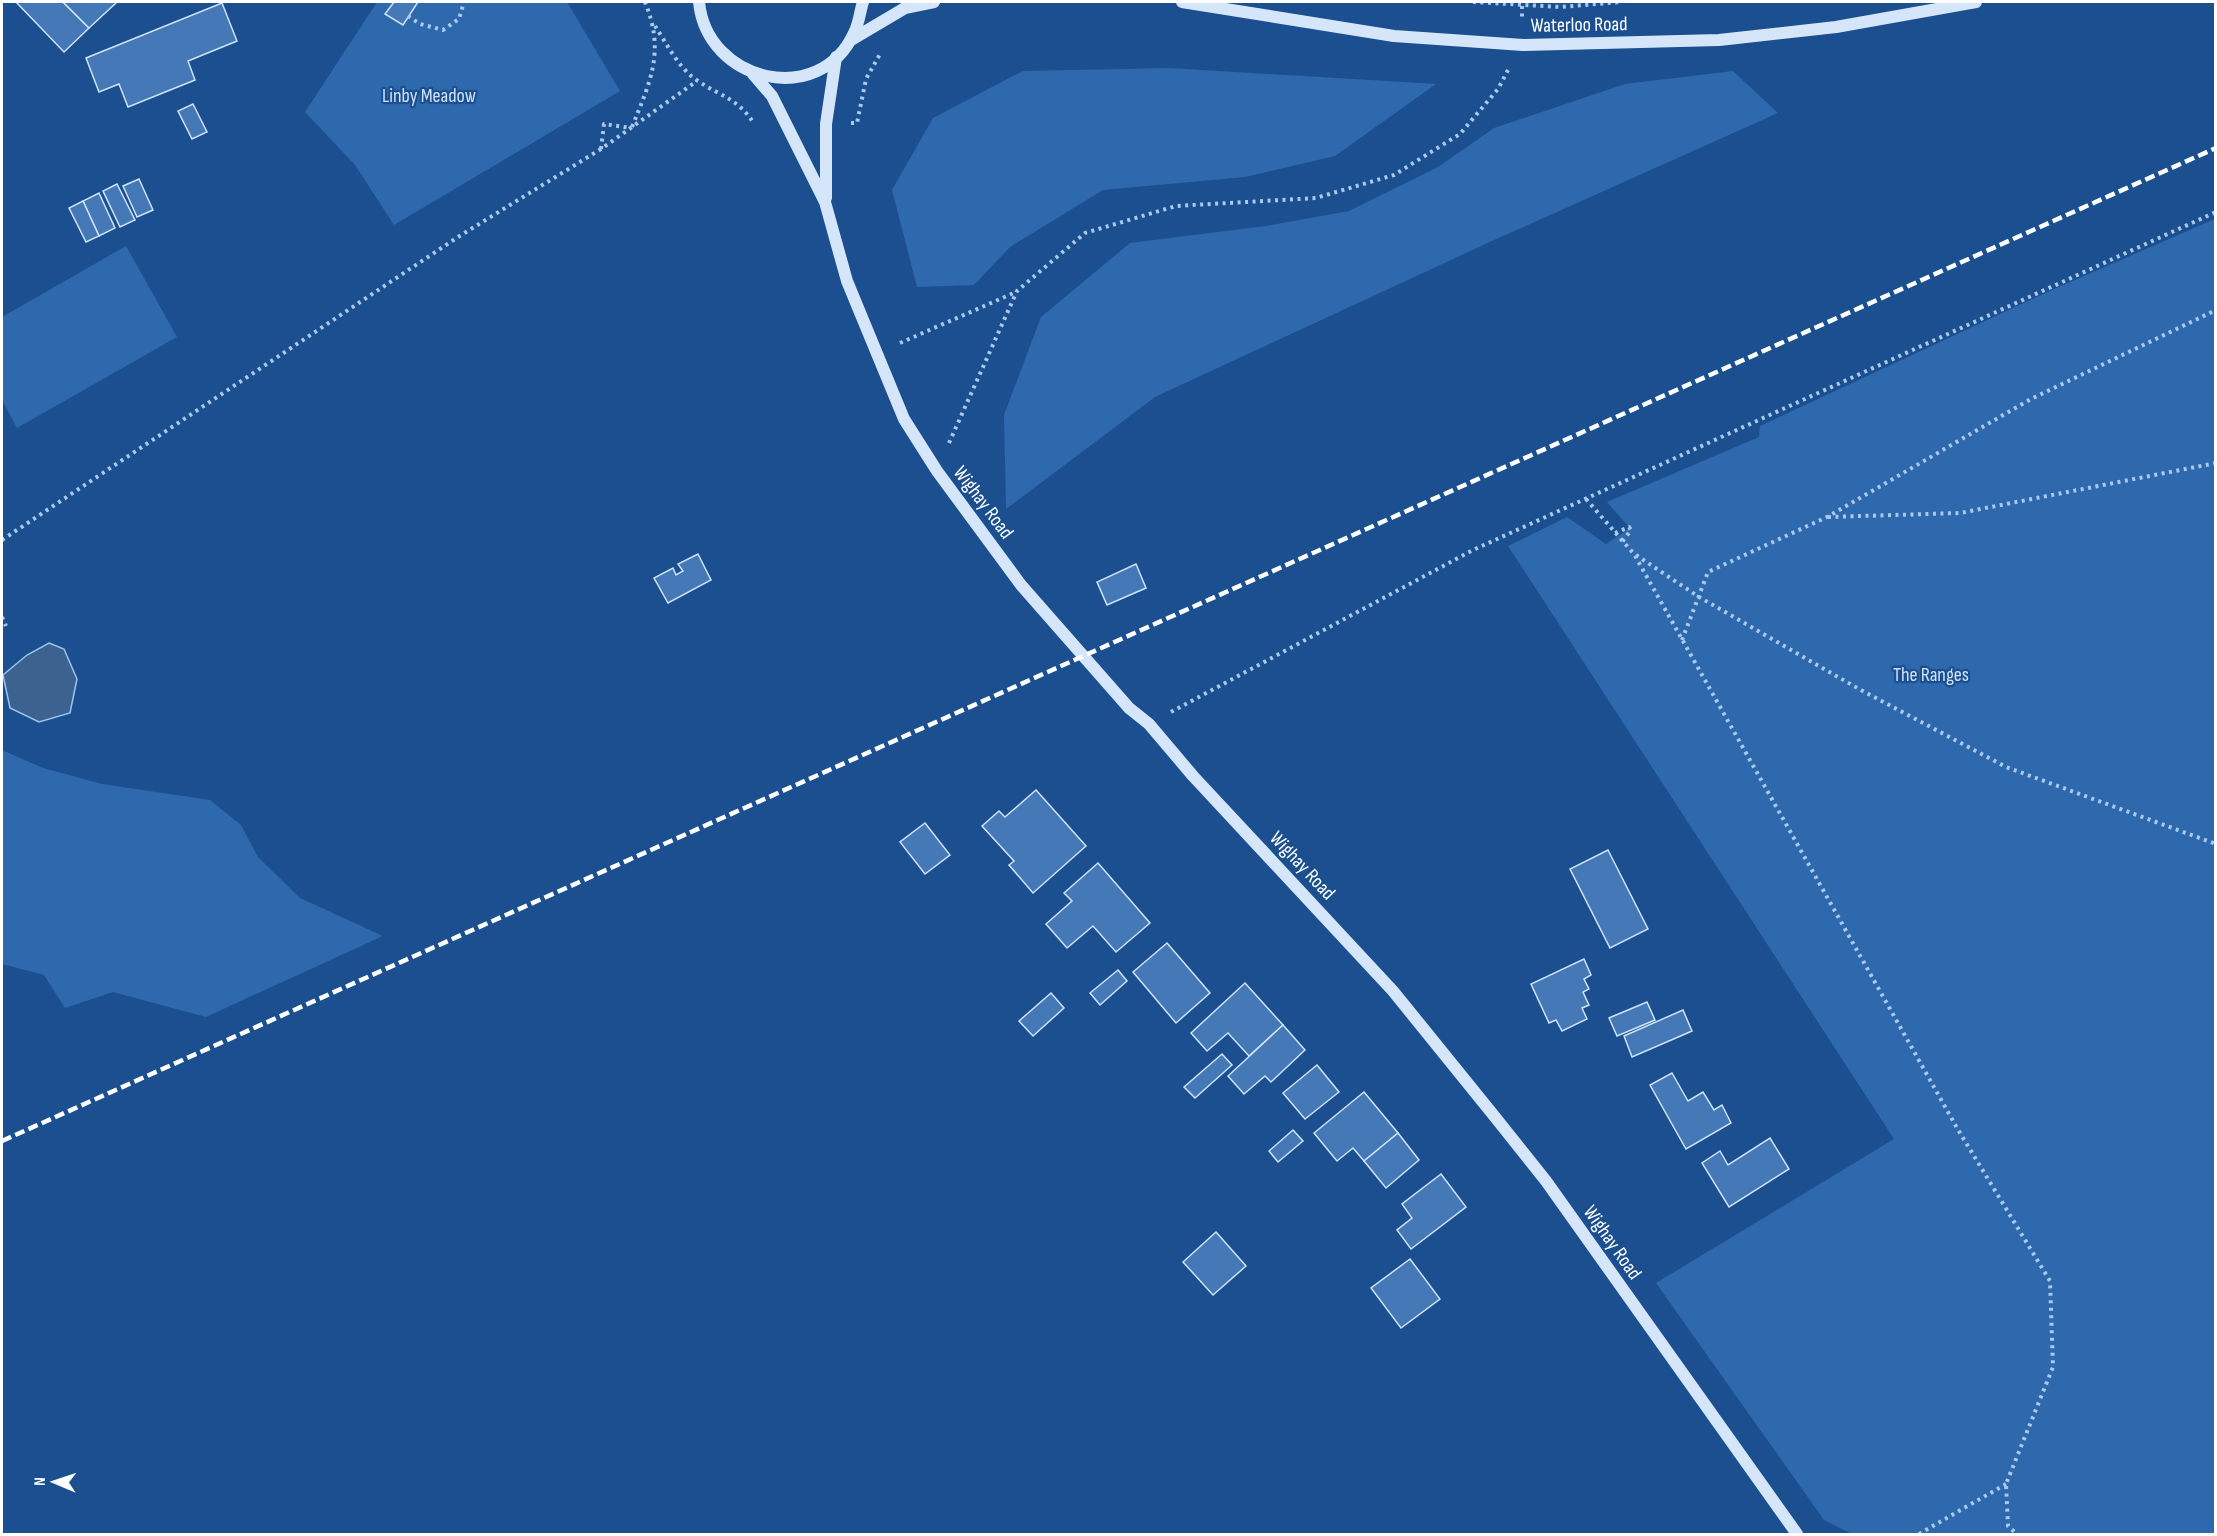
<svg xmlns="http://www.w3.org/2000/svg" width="2217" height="1536" font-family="'Sofia Sans Condensed',sans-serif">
<rect width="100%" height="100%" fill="#1b4f8f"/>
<!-- green -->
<g fill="#2e69ad">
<path d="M 377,2 L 567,2 L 620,91 L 394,225 L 355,165 L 305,112 Z"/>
<path d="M 1169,68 L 1436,84 L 1335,156 L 1245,177 L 1103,190 L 1010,247 L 974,285 L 917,287 L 892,190 L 933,118 L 1023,71 Z"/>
<path d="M 1733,71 L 1778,113 L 1492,241 L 1155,397 L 1006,509 L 1004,415 L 1041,317 L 1130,243 L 1266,226 L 1349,211 L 1438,167 L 1494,128 L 1625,84 Z"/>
<path d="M 2215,219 L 2215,1534 L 1852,1534 L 1824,1520 L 1656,1283 L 1894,1139 L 1508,546 L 1567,517 L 1606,544 L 1630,528 L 1607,502 L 1759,437 L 1760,426 L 2054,289 Z"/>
<path d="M 126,246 L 177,337 L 17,428 L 2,400 L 2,317 Z"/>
<path d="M 2,750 L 43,768 L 102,784 L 210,800 L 241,825 L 258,857 L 300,898 L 383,936 L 206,1017 L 113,992 L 65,1008 L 44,975 L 2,964 Z"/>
</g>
<!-- water -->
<path fill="#3c6290" stroke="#9cc4f0" stroke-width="1.5" d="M 49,643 L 64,649 L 77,679 L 70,713 L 39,722 L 10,708 L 3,675 L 27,655 Z"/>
<!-- building -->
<g fill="#4478b7" stroke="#cfe3fa" stroke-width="1.5">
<path d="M 16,2 L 63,2 L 89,28 L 64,52 Z"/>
<path d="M 63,2 L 117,2 L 89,28 Z"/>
<path d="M 394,2 L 418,2 L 403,25 L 385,14 Z"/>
<path d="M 222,3 L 237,41 L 188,61 L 195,80 L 128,107 L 119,84 L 99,92 L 86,58 Z"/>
<path d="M 193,104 L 207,132 L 192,139 L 178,111 Z"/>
<path d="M 139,179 L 153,210 L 137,217 L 123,186 Z"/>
<path d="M 117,184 L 135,220 L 120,227 L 103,191 Z"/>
<path d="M 99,193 L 115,228 L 99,236 L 83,201 Z"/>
<path d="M 83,201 L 99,236 L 86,242 L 69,208 Z"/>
<path d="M 698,554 L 711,580 L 668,603 L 654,578 L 673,568 L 676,575 L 683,571 L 678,564 Z"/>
<path d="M 1136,564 L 1146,588 L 1107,605 L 1097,582 Z"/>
<path d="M 1036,790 L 1086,846 L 1033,893 L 1009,865 L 1014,861 L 982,826 L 999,811 L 1005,817 Z"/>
<path d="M 925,823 L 950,855 L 925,874 L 900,842 Z"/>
<path d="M 1608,850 L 1648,929 L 1610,948 L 1570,869 Z"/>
<path d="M 1098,863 L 1150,923 L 1116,952 L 1093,926 L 1067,948 L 1046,924 L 1072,901 L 1064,893 Z"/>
<path d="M 1167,943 L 1210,993 L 1176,1023 L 1133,972 Z"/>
<path d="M 1584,959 L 1591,975 L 1584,979 L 1589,989 L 1583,992 L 1589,1005 L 1582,1008 L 1587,1019 L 1562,1031 L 1556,1020 L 1549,1023 L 1531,984 Z"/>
<path d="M 1118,970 L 1127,981 L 1100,1005 L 1090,993 Z"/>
<path d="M 1245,983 L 1283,1025 L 1249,1056 L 1228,1033 L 1207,1051 L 1191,1033 Z"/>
<path d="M 1051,993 L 1064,1008 L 1033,1036 L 1019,1021 Z"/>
<path d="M 1647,1002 L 1655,1020 L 1617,1036 L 1609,1018 Z"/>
<path d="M 1683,1010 L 1692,1031 L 1632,1057 L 1624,1036 Z"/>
<path d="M 1283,1025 L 1305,1050 L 1271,1082 L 1265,1076 L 1244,1094 L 1228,1076 Z"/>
<path d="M 1222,1054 L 1232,1065 L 1195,1098 L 1184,1087 Z"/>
<path d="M 1317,1065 L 1339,1092 L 1305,1119 L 1283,1093 Z"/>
<path d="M 1672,1073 L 1688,1101 L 1703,1092 L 1714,1110 L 1722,1105 L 1731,1123 L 1686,1149 L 1650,1085 Z"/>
<path d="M 1364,1092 L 1398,1133 L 1364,1161 L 1353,1148 L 1337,1161 L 1314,1133 Z"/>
<path d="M 1293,1130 L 1303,1141 L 1278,1162 L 1269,1151 Z"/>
<path d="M 1398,1133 L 1419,1160 L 1386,1188 L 1364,1161 Z"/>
<path d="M 1770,1138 L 1789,1169 L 1729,1207 L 1702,1163 L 1720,1151 L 1728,1165 Z"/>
<path d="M 1441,1174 L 1466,1207 L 1411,1249 L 1397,1230 L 1412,1218 L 1402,1204 Z"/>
<path d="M 1216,1232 L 1246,1266 L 1213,1295 L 1183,1262 Z"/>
<path d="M 1410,1259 L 1440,1299 L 1401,1328 L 1371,1288 Z"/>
</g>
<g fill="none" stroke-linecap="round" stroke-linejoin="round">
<!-- path -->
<g stroke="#a9c9ee" stroke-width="4" stroke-dasharray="3 4.5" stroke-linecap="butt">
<path d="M 1473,2 L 1561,7 L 1620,2"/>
<path d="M 1522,6 L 1522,18"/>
<path d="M 408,16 L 420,24 L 443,30 L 459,19 L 464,2"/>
<path d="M 655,26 C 667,44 679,69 698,81 C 720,96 737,98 753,122"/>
<path d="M 851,123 L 857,123 L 866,79 L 880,54"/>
<path d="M 632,127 C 651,80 665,51 645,2"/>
<path d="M 601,149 L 604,124 L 631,128"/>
<path d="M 900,343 L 1016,292"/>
<path d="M 949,443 L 1017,291 L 1085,233 L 1176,206 L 1316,198 L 1394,175 L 1460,134 L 1498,89 L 1508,70"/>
<path d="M 1586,499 L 1634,554 L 1957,1128 L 2050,1281 L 2053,1367 L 2006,1484 L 2008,1526 L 2017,1534"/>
<path d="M 1828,517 L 1960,513 L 2216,463"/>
<path d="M 1615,533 L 1629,527 L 1631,530 L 1622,542"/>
<path d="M 2,540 L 458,237 L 601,149 L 697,81"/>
<path d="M 1636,555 L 1699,597 L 1859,689 L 2006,767 L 2216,844"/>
<path d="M 2,617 L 6,626"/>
<path d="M 1682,640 L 1708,572 L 1827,517 L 2031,399 L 2216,310"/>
<path d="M 1171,712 L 1473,550 L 2216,212"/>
<path d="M 1919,1534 L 2006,1484"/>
</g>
<!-- secondary -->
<g stroke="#d6e6fa" stroke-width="12">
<path d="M 699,2 C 707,83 820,108 854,33 C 859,24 860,11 863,2"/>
<path d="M 1182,2 L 1394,36 L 1523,45 L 1719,40 L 1836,27 L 1976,2"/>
<path d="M 851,40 L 905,8 L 934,2"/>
<path d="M 753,74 L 772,96 L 825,202 L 847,281 L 904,419 L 937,471 L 1021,585 L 1129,708 L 1149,724 L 1193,776 L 1393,991 L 1495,1117 L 1546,1181 L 1797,1534"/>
<path d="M 826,198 L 826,124 L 836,57"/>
</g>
<!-- rail -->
<path stroke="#fff" stroke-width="4.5" stroke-dasharray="10 4.5" stroke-linecap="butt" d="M 2,1141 L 2216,148"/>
</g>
<g text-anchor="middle" stroke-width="4.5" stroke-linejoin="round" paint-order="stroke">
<!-- street labels -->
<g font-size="20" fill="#fff" stroke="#1b4f8f">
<text transform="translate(1579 24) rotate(-1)" y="7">Waterloo Road</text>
<text transform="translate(984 502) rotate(53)" y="7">Wighay Road</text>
<text transform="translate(1303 865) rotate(47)" y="7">Wighay Road</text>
<text transform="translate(1613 1242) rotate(55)" y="7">Wighay Road</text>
</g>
<!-- park labels -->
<g font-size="20" fill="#cfe3fa" stroke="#1b4f8f">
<text x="429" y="102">Linby Meadow</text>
<text x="1931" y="681">The Ranges</text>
</g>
</g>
<!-- border -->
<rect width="2217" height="1536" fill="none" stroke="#ffffff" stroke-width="6"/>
<!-- north arrow -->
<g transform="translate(54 1482) rotate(272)" stroke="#1b4f8f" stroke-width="4.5" paint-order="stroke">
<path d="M0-4.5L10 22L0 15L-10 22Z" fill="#ffffff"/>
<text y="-9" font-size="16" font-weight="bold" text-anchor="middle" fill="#ffffff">N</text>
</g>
</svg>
